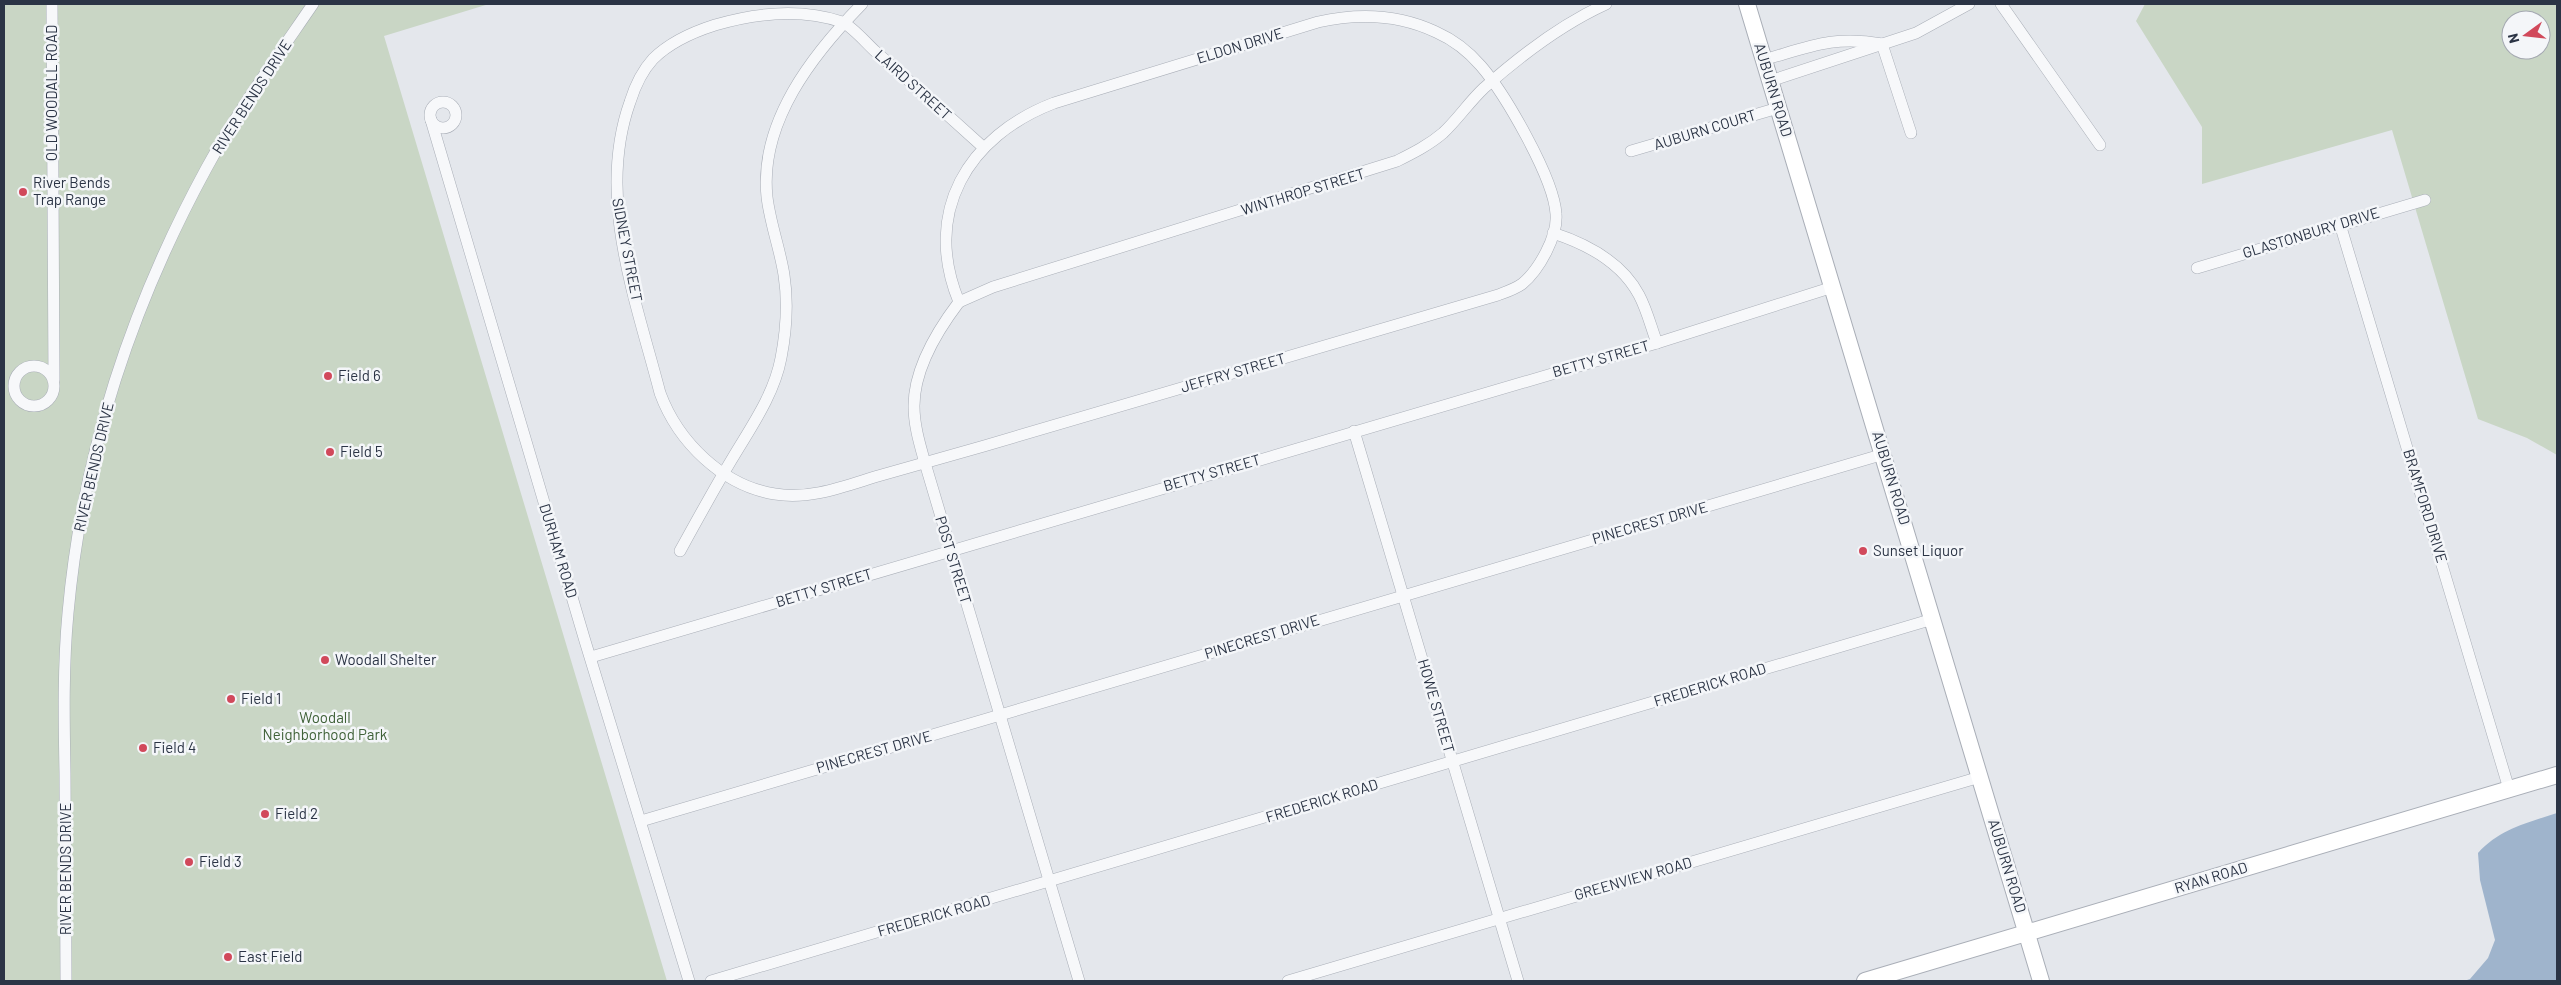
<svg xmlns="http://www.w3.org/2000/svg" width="2561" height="985" font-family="Barlow,sans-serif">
<rect width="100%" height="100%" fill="#e4e7ec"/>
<!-- green -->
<g fill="#c9d6c5" fill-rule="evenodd">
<path d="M 4,4 L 489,4 L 384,36 L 667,981 L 4,981 Z"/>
<path d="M 2145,4 L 2557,4 L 2557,455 L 2527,438 L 2478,419 L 2392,130 L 2202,184 L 2202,127 L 2136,21 ZM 2511,20 L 2541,20 L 2541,50 L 2511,50 Z"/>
</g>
<!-- water -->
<path fill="#9fb4cc" d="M 2557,813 L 2557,981 L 2464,981 L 2470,979 L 2488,958 L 2495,940 L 2480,880 L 2478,853 C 2500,829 2527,823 2557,813 Z"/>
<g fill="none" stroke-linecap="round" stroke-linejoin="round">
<!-- street casing -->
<g stroke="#a9aeb7" stroke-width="12">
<g id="street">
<path d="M 52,4 L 54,380"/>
<path d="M 2001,4 L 2100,145"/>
<path d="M 1882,44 L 1911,133"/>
<path d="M 1763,60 C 1809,47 1834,35 1882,44"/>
<path d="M 1770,81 L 1916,33 L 1969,4"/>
<circle cx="443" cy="115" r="13"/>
<path d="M 431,120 L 585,641 L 689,981"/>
<path d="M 983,147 C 948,115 912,83 876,52 C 866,43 853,27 842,22 C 800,8 756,13 715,25 C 693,32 670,42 653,59 C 642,71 635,86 630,102 C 596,197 636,300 660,393 C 678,442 723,486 775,494 C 810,500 845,486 878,476 C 913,466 949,456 984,446 C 1155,396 1326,346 1498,295 C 1506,292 1515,289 1522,284 C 1539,270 1558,236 1556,214 C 1554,178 1505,94 1481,66 C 1469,52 1454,40 1436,32 C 1398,14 1358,13 1318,22 L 1054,103 C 968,136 922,212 959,302 C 937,331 914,369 914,406 C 914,426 920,445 925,463 L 1079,981"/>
<path d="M 1631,151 L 1778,108"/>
<path d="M 2340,224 L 2509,789"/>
<path d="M 1553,233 C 1587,244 1622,263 1639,295 C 1647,310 1651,327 1657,343"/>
<path d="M 2197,268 L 2425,200"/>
<path d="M 959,302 L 993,287 L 1397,161 C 1413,153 1429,145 1443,133 C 1458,119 1469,102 1484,88 C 1520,56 1562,24 1606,4"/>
<circle cx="34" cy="386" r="20"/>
<path d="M 1354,431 L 1518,981"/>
<path d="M 680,551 C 697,520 714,489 732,459 C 751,427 774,395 781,358 C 786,332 788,301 784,275 C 780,249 770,223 767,197 C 759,122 813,54 862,4"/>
<path d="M 591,657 L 1657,343 L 1833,287"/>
<path d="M 641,821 L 1884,454"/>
<path d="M 66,981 C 66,912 65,843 65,773 C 64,720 63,666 68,613 C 82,457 131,307 206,169 C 237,112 276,58 313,4"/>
<path d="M 711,981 L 1933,619"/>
<path d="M 1288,981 L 1980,777"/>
</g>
</g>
<!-- secondary casing -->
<g stroke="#a9aeb7" stroke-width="18">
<g id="secondary">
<path d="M 1747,4 L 2041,981"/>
<path d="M 1865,981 L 2557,775"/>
</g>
</g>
<!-- street -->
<use href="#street" stroke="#f7f8fa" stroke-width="11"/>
<!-- secondary -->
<use href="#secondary" stroke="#fff" stroke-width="16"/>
</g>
<!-- markers -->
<g fill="#d1495b" stroke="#f4f6f9" stroke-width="2">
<circle cx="23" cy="192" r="5"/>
<circle cx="328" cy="376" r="5"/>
<circle cx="330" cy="452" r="5"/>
<circle cx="1863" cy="551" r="5"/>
<circle cx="325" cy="660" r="5"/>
<circle cx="231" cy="699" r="5"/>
<circle cx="143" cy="748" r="5"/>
<circle cx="265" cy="814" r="5"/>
<circle cx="189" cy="862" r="5"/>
<circle cx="228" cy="957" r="5"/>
</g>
<g text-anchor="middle" stroke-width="5" stroke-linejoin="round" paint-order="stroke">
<!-- street labels -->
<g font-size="15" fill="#2b3445" stroke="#f4f6f9">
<text transform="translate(1240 46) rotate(-17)" y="5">ELDON DRIVE</text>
<text transform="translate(913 85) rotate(42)" y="5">LAIRD STREET</text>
<text transform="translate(1773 90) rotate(73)" y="5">AUBURN ROAD</text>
<text transform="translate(52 93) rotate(-90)" y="5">OLD WOODALL ROAD</text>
<text transform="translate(252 97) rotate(-57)" y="5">RIVER BENDS DRIVE</text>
<text transform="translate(1705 130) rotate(-17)" y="5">AUBURN COURT</text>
<text transform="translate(1303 192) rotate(-17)" y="5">WINTHROP STREET</text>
<text transform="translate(2311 233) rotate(-17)" y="5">GLASTONBURY DRIVE</text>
<text transform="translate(627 250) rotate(79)" y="5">SIDNEY STREET</text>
<text transform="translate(1601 359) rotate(-16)" y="5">BETTY STREET</text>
<text transform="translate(1233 373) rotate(-16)" y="5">JEFFRY STREET</text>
<text transform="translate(94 467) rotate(-77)" y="5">RIVER BENDS DRIVE</text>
<text transform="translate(1212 473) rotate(-16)" y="5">BETTY STREET</text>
<text transform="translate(1891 478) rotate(73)" y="5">AUBURN ROAD</text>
<text transform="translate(2425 506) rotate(73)" y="5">BRAMFORD DRIVE</text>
<text transform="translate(1650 523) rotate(-16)" y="5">PINECREST DRIVE</text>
<text transform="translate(558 551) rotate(73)" y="5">DURHAM ROAD</text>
<text transform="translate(953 560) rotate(73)" y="5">POST STREET</text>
<text transform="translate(824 588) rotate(-17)" y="5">BETTY STREET</text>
<text transform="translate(1262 637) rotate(-17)" y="5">PINECREST DRIVE</text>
<text transform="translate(1710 685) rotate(-17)" y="5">FREDERICK ROAD</text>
<text transform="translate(1436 706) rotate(74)" y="5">HOWE STREET</text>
<text transform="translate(874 752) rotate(-16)" y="5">PINECREST DRIVE</text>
<text transform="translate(1322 801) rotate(-17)" y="5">FREDERICK ROAD</text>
<text transform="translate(2007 866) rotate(73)" y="5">AUBURN ROAD</text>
<text transform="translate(66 869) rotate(-90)" y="5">RIVER BENDS DRIVE</text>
<text transform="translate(2211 878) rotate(-17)" y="5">RYAN ROAD</text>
<text transform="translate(1633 879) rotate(-16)" y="5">GREENVIEW ROAD</text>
<text transform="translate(934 916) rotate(-16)" y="5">FREDERICK ROAD</text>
</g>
<!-- poi labels -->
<g font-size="15" fill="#2b3445" stroke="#f4f6f9" text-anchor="start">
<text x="33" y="188">River Bends<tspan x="33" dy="17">Trap Range</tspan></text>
<text x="338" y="381">Field 6</text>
<text x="340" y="457">Field 5</text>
<text x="1873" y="556">Sunset Liquor</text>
<text x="335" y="665">Woodall Shelter</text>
<text x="241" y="704">Field 1</text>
<text x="153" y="753">Field 4</text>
<text x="275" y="819">Field 2</text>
<text x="199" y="867">Field 3</text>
<text x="238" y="962">East Field</text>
</g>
<!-- park labels -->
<g font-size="15" fill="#3f6138" stroke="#f4f6f9">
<text x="325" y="723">Woodall<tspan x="325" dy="17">Neighborhood Park</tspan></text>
</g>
</g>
<!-- border -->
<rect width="2561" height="985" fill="none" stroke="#2b3445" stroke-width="10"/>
<!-- north arrow -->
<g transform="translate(2526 35) rotate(255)"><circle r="24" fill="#f4f6f9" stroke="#a4a8b1"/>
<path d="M0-4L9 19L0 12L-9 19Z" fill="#d1495b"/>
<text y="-8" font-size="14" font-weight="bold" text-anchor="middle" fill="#2b3445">N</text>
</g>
</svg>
